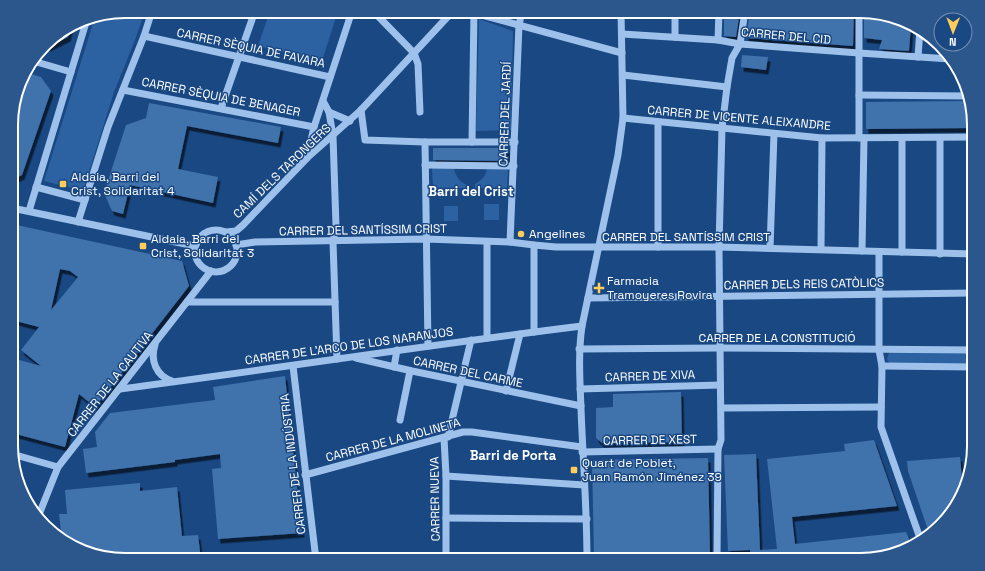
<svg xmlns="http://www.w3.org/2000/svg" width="985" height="571" font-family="'Space Grotesk',sans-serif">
<defs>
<filter id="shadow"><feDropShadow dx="2.5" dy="4.5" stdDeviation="0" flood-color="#0009"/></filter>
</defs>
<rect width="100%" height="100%" fill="#194883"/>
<!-- green -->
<g fill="#2c62a2">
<path d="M 125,11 L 145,11 L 135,40 L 114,92 L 83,191 L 44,181 L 95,17 Z"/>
<path d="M 270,11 L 338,11 L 322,61 L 258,46 Z"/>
<path d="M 479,19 L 513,31 L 511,130 L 476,131 Z"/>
<path d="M 432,168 L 454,168 C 455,176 460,182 467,185 L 467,188 L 433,188 Z"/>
<path d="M 487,168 L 508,169 L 507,188 L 475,188 L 475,184 C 482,180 486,176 487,168 Z"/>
<rect x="484" y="204" width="15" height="16"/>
<rect x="444" y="206" width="14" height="15"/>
<path d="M 891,352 L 970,352 L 974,354 L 974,365 L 890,364 L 887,359 L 889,353 Z"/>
</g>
<!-- building -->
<g fill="#4172ac" fill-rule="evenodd" filter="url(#shadow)">
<path d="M 724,11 L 740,11 L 736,37 L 724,36 Z"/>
<path d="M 750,11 L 854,11 L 853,46 L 746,38 Z"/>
<path d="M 864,12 L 889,19 L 888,20 L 898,21 L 911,25 L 909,51 L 879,49 L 882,40 L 864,38 Z"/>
<path d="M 71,26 L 68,37 L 48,47 L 46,44 L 50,39 Z"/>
<path d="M 742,55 L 768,57 L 766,70 L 741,67 Z"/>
<path d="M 25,72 L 41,77 L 51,91 L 22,175 L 12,180 L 12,110 Z"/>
<path d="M 969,101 L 971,107 L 971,128 L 866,129 L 866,102 Z"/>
<path d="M 149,103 L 281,127 L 278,143 L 187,126 L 178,169 L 218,177 L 213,203 L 130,185 L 123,214 L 112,211 L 104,193 L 126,125 L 146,118 Z"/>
<path d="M 433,148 L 507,148 L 507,161 L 433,160 Z"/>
<path d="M 12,224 L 182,261 L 189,286 L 95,407 L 79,394 L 65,447 L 12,433 L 12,358 L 41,366 L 21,350 L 39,327 L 12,320 ZM 60,269 L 70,271 L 78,277 L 51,310 Z"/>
<path d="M 285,376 L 302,533 L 218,539 L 212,469 L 221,468 L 220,454 L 175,460 L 175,462 L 86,473 L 83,449 L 97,447 L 95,432 L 110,413 L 215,400 L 213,387 Z"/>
<path d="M 681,392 L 682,442 L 602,443 L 596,438 L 596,408 L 613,407 L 613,394 Z"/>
<path d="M 874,440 L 897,506 L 792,517 L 795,544 L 906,532 L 912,546 L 867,560 L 751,560 L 750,550 L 728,551 L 724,455 L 756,454 L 760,550 L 777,549 L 767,459 L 845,451 L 844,444 Z"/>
<path d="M 960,457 L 963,490 L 959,503 L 929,533 L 908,471 L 907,461 Z"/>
<path d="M 708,458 L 710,553 L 594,556 L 592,460 Z"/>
<path d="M 140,483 L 140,491 L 177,487 L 182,536 L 198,535 L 201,560 L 125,560 L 68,545 L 62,539 L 59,514 L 67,514 L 65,490 Z"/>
</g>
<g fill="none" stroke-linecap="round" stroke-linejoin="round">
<!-- minor -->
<g stroke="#9dc1eb" stroke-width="7">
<path d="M 373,11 L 414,53 L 418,64 L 420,112"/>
<path d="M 467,11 L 622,53"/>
<path d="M 859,11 L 859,138"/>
<path d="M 622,34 L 718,40 L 740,44 L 859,53 L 950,59"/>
<path d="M 144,36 L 330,77"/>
<path d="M 675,37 L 675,11"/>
<path d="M 718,40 L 719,11"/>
<path d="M 918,57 L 920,29"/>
<path d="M 33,61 L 71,72"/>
<path d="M 623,75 L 727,87"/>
<path d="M 123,90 L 314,127"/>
<path d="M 859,95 L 967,96"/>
<path d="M 323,101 L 329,112 L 350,121"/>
<path d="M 221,108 L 255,11"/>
<path d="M 361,110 L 365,140 L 425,142 L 515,142"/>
<path d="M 329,112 L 333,136 L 336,226 L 333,242 L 337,359"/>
<path d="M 623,118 L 822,138 L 974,137"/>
<path d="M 940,138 L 940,254"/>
<path d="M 425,142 L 428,346"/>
<path d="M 472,142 L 474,11"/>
<path d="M 307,158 L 314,127 L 352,11"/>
<path d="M 425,165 L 514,166"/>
<path d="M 36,187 L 85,200"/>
<path d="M 12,208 L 195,246"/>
<path d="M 29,211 L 87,19"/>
<path d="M 78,222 L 108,127 L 144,36 L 152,11"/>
<circle cx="216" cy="251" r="21"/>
<path d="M 226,232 L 236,231 L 243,225 L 307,158 L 361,110 L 453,11"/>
<path d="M 510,242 L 519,25 L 522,11"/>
<path d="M 236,245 L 255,242 L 426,239 L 510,242 L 534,245 L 556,247 L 719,247 L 974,254"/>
<path d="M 658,247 L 658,122"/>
<path d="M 770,248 L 774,134"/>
<path d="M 821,249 L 822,138"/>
<path d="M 862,251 L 864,138"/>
<path d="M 879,252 L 879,350 L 882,366 L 881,427 L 921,541"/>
<path d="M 902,252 L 902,138"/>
<path d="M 588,298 L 974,293"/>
<path d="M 187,302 L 335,302"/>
<path d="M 534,332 L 534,245"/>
<path d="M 487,338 L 487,242"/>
<path d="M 155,345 C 150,360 156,376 172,381"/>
<path d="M 579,349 L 720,348 L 974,350"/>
<path d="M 356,358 L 412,371 L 581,406"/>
<path d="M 293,366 L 316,560"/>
<path d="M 882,366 L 974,367"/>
<path d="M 394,367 L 397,350"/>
<path d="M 120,389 C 274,369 427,345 582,326"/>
<path d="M 580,389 L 720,385"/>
<path d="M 506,391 L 520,334"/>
<path d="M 722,408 L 881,407"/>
<path d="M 400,420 L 410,371"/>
<path d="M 448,437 L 471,340"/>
<path d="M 444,438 L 446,476 L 446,560"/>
<path d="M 582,452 L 718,449"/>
<path d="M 12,454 L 58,467"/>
<path d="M 305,475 L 463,432 L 472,432 L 582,447"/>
<path d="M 446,476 L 584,485"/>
<path d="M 38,517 L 58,467 L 211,271"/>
<path d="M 446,518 L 587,519"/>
<path d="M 447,556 L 527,560"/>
<path d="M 587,560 C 587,510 583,460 581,409 C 580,381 578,354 582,326 L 618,155 L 623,118 L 621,11"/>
<path d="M 668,560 L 717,558 L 718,449 L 721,440 L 719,247 L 722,128 L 727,87 L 732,58 L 740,44 L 745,11"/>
</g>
</g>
<!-- markers -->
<g fill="#ffcd58" stroke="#194883" stroke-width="1.5">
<rect x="59" y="180" width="8" height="8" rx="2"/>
<circle cx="521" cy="234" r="4"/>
<rect x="139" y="242" width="8" height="8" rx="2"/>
<path d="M597 282h4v4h4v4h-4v4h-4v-4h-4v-4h4z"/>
<rect x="570" y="466" width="8" height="8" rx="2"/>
</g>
<g text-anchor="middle" stroke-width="3" stroke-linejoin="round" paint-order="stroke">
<!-- street labels -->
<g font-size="12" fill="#fff" stroke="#194883">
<text transform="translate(786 36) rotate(5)" y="4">CARRER DEL CID</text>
<text transform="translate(251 48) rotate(12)" y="4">CARRER SÈQUIA DE FAVARA</text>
<text transform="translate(221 97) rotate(11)" y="4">CARRER SÈQUIA DE BENAGER</text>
<text transform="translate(505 114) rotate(-88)" y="4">CARRER DEL JARDÍ</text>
<text transform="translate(739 118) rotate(5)" y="4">CARRER DE VICENTE ALEIXANDRE</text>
<text transform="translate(282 171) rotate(-44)" y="4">CAMÍ DELS TARONGERS</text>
<text transform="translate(363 230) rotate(-1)" y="4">CARRER DEL SANTÍSSIM CRIST</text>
<text x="686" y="241">CARRER DEL SANTÍSSIM CRIST</text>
<text transform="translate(804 284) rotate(-1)" y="4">CARRER DELS REIS CATÒLICS</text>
<text x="777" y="342">CARRER DE LA CONSTITUCIÓ</text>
<text transform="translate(349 346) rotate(-8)" y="4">CARRER DE L'ARCO DE LOS NARANJOS</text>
<text transform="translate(468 372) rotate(12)" y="4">CARRER DEL CARME</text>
<text transform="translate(650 376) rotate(-2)" y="4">CARRER DE XIVA</text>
<text transform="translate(110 384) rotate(-52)" y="4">CARRER DE LA CAUTIVA</text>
<text transform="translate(393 440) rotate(-15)" y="4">CARRER DE LA MOLINETA</text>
<text transform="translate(650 440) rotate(-1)" y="4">CARRER DE XEST</text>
<text transform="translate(293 464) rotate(-97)" y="4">CARRER DE LA INDÚSTRIA</text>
<text transform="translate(435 499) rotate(-91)" y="4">CARRER NUEVA</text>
</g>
<!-- poi labels -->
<g font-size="12" fill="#fff" stroke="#194883" text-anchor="start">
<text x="71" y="181">Aldaia, Barri del<tspan x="71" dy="14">Crist, Solidaritat 4</tspan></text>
<text x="529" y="238">Angelines</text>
<text x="151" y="243">Aldaia, Barri del<tspan x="151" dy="14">Crist, Solidaritat 3</tspan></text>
<text x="607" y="285">Farmacia<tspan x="607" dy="14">Tramoyeres Rovira</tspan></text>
<text x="582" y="467">Quart de Poblet,<tspan x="582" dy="14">Juan Ramón Jiménez 39</tspan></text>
</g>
<!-- neighbourhood labels -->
<g font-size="13" font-weight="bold" fill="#fff" stroke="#194883">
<text x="471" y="196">Barri del Crist</text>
<text x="513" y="460">Barri de Porta</text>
</g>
</g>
<!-- crop -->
<path d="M0 0H985V571H0ZM125 18H860A107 107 0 0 1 967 125V446A107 107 0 0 1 860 553H125A107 107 0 0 1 18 446V125A107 107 0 0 1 125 18Z" fill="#2b578d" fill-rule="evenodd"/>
<path fill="none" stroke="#fff" stroke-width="2" d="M125 18H860A107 107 0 0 1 967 125V446A107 107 0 0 1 860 553H125A107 107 0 0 1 18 446V125A107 107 0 0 1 125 18Z"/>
<!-- north arrow -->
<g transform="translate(953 32) rotate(181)"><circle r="19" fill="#194883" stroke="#7591b5"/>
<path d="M0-3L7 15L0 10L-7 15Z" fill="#ffcd58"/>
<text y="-6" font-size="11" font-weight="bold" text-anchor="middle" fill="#ffffff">N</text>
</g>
</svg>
